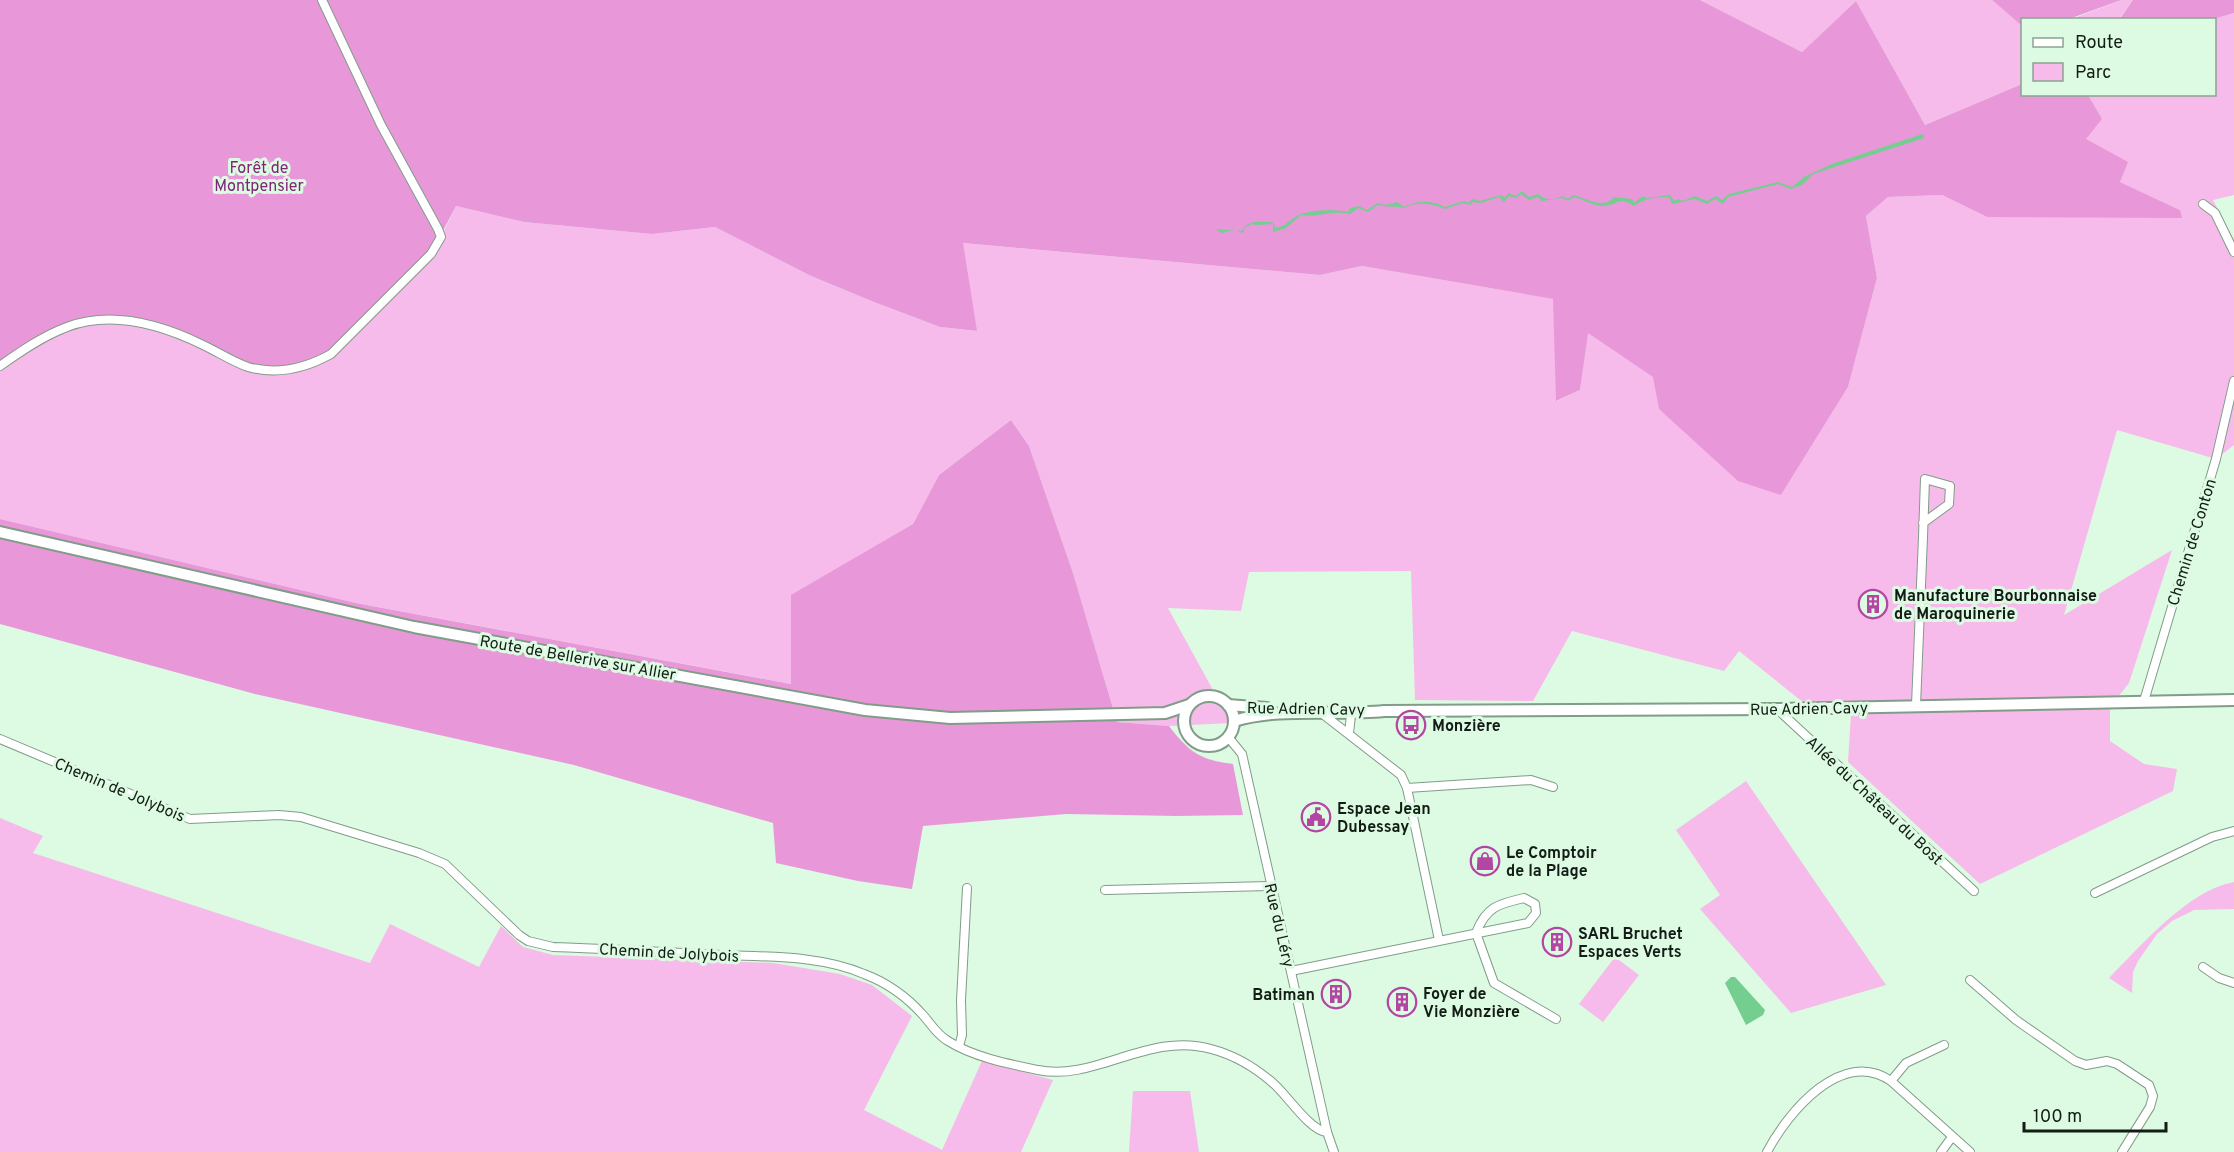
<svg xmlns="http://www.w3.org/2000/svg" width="2234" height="1152" font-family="Overpass,sans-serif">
<rect width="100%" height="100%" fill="#ddfae3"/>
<!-- green -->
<g fill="#f6bbea">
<path d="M 1700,0 L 1992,0 L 2022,26 L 2022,84 L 1925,125 L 1856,1 L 1802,52 Z"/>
<path d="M 2121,0 L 2133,0 L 2119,19 L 2069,20 Z"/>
<path d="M 2234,13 L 2234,195 L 2213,200 L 2234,240 L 2234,445 L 2216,459 L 2117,430 L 2064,615 L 2172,550 L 2129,683 L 2110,707 L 2110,741 L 2144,764 L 2177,769 L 2173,791 L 1980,884 L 1848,762 L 1851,714 L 1819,715 L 1739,651 L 1724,671 L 1572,631 L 1533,701 L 1415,700 L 1411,571 L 1249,572 L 1241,611 L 1168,608 L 1231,723 L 1169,726 L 1117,722 L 1073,573 L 1029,446 L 1011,420 L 939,475 L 913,524 L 873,548 L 792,684 L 356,603 L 0,519 L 0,366 L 68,326 L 441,237 L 456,206 L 524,222 L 652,234 L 715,227 L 811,276 L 874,302 L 940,327 L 976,331 L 962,243 L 1320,275 L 1362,266 L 1554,299 L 1557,401 L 1580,390 L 1587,332 L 1654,377 L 1659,409 L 1781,495 L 1848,387 L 1877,278 L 1866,216 L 1888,197 L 1942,195 L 1987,217 L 2180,210 L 2120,182 L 2127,162 L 2085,139 L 2101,119 L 2088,95 L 2214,94 L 2214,19 Z"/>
<path d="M 1746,781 L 1886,985 L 1791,1013 L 1700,909 L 1720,895 L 1676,830 Z"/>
<path d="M 0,818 L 43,836 L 33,853 L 370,963 L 390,924 L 479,967 L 501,926 L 523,947 L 553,955 L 773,963 L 840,974 L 872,985 L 912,1016 L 864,1110 L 942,1150 L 982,1061 L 1053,1080 L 1021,1152 L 0,1152 Z"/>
<path d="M 2234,882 L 2234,909 L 2194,910 L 2172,921 L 2157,934 L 2138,961 L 2133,972 L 2132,993 L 2109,978 C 2142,945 2187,891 2234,882 Z"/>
<path d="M 1615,957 L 1639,975 L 1603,1022 L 1579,1004 Z"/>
<path d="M 1133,1091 L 1190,1091 L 1199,1152 L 1129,1152 Z"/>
</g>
<!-- forest -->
<g fill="#e898d9">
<path d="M 0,0 L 1700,0 L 1802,52 L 1856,1 L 1925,125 L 2022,84 L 2022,94 L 2088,95 L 2102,119 L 2086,139 L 2128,162 L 2120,182 L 2180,210 L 2182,218 L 1987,217 L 1942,195 L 1888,197 L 1866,216 L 1877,278 L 1848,387 L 1781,495 L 1738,481 L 1659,409 L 1653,377 L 1588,333 L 1580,390 L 1556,401 L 1553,299 L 1362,266 L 1320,275 L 963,243 L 977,331 L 940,327 L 874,302 L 811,276 L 715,227 L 652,234 L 524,222 L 456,206 L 431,254 L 331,354 L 289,370 L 247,367 L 181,334 L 129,320 L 68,326 L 0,366 Z"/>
<path d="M 1992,0 L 2121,0 L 2069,19 L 2022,20 L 2022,26 Z"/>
<path d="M 2133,0 L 2234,0 L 2234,13 L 2214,19 L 2119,20 Z"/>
<path d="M 1011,420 L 1029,446 L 1073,573 L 1117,722 L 1169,726 C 1189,752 1200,760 1233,764 L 1243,815 L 1176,816 L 1066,814 L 923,826 L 912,889 L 858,881 L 776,863 L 773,823 L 574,765 L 255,694 L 0,624 L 0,519 L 356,603 L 791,684 L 791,595 L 913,524 L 939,475 Z"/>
</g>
<!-- water -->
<g fill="#73ce8f">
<path d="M 1923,134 L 1924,138 L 1813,174 L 1802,185 L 1791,189 L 1778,184 L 1728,197 L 1723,204 L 1715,199 L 1707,204 L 1695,199 L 1672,204 L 1669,197 C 1655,197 1645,198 1634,206 C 1617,196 1621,204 1604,206 C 1595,207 1583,199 1574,197 L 1568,201 L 1562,198 L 1542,201 L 1538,197 L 1529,200 L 1521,194 L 1516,198 L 1509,196 L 1504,202 L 1499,197 L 1481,203 L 1473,202 L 1470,205 L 1463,203 L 1445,209 C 1431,203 1418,201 1404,208 C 1394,205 1388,208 1378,205 L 1368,212 L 1358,208 L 1350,214 C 1330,210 1316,218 1301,215 L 1286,228 L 1273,232 L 1273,224 L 1256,225 L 1252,224 L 1245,227 L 1243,233 L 1234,230 L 1222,233 L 1215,229 L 1242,231 C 1247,219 1261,222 1272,222 L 1276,228 C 1286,226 1288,221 1297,216 C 1306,210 1337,209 1348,212 L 1350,208 L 1359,206 L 1367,210 L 1378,203 L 1385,205 L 1397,202 L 1404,207 C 1418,200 1431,200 1445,207 L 1464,201 L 1469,203 L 1472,199 L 1480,201 L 1501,195 L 1505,198 L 1508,193 L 1516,196 L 1522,191 L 1529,197 L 1538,194 C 1545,200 1553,201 1562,196 L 1568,199 L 1573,195 C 1586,198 1604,210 1614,197 L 1632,199 L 1634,203 L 1643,196 L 1647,198 L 1670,195 L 1674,201 L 1678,199 L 1683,201 L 1695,196 L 1707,201 L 1716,196 L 1722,200 L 1729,194 L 1778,182 L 1792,187 L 1804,177 L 1832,164 Z"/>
<path d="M 1731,977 L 1735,977 L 1765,1010 L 1763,1015 L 1746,1025 L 1725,983 Z"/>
</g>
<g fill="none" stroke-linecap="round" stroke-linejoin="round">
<!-- minor casing -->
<g stroke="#819c87" stroke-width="10">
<g id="minor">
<path d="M 2203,204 L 2215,213 L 2234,252"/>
<path d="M 0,366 C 21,351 43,336 67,327 C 112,310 162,325 203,345 C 218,352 233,362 248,367 C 277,375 306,368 331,354 L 431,254 L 441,237 L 438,229 L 381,125 L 322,0"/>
<path d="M 2144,701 L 2216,459 L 2234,381"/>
<path d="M 1916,705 L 1923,537 L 1925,479 L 1950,486 L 1949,504 L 1923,523"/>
<path d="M 1777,709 L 1974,891"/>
<path d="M 1324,715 L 1401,775 L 1407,788 L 1439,940"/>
<path d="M 1349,733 L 1351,715"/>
<path d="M 1228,737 L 1242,754 L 1327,1132 L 1334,1152"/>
<path d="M 0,739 L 190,819 L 279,815 L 301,817 L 419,853 L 445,864 L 519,935 L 528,941 L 553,947 C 609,949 665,952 721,955 C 768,957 820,955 864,974 C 888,983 906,996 923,1015 C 931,1024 937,1035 948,1041 C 973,1057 1009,1064 1038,1070 C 1095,1082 1149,1031 1211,1049 C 1234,1055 1256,1068 1274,1084 C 1287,1095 1310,1131 1327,1132"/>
<path d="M 1407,788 L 1531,780 L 1553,787"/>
<path d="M 1105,890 L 1270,886"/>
<path d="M 2095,893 L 2212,837 L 2234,831"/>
<path d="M 1476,933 L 1494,983 L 1556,1019"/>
<path d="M 2203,967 L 2219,978 L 2234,983"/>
<path d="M 1291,971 L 1528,923 L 1536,913 L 1535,904 L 1524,898 C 1498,904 1486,907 1476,933"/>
<path d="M 1970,980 L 2016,1020 L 2075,1061 L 2086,1065 L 2107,1061 L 2117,1064 L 2149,1085 L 2153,1096 L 2150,1107 L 2122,1152"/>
<path d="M 959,1046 L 962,1035 L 961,1000 L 967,888"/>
<path d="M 1891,1081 L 1906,1063 L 1944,1045"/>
<path d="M 1767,1152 C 1788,1112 1842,1047 1891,1081 L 1970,1152"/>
<path d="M 1941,1152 L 1952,1137"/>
</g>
</g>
<!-- secondary casing -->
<g stroke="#819c87" stroke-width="14">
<g id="secondary">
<path d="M 0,532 L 414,627 L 865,710 L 950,718 L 1165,713 L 1189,705"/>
<circle cx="1209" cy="721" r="25"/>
<path d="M 1228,705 L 1267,708"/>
<path d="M 1234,721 C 1281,707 1334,716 1384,711 L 1777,709 L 2234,700"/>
</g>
</g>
<!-- minor -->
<use href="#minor" stroke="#fff" stroke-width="8"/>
<!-- secondary -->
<use href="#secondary" stroke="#fff" stroke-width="10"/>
</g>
<!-- icons -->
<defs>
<g id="building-ring" transform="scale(1.5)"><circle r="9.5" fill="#ddfae3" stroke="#b345a3" stroke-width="1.5"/><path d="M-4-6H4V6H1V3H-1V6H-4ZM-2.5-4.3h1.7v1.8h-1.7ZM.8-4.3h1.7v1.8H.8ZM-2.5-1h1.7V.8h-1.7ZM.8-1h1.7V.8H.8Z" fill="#b345a3"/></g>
<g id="bus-ring" transform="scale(1.5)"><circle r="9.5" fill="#ddfae3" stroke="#b345a3" stroke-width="1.5"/><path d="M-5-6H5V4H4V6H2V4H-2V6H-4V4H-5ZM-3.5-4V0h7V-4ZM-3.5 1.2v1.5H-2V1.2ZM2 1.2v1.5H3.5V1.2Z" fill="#b345a3"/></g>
<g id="civic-ring" transform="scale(1.5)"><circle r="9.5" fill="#ddfae3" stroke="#b345a3" stroke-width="1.5"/><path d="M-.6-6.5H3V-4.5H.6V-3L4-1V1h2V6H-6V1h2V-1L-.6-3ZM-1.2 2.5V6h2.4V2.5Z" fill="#b345a3"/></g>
<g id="shop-ring" transform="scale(1.5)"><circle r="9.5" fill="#ddfae3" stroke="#b345a3" stroke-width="1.5"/><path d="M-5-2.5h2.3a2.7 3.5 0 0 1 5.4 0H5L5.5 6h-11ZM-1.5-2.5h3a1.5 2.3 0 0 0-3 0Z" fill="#b345a3"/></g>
</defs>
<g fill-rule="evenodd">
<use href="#building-ring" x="1873" y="604"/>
<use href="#bus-ring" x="1411" y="725"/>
<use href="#civic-ring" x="1316" y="817"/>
<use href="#shop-ring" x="1485" y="861"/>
<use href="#building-ring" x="1557" y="942"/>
<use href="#building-ring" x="1336" y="994"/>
<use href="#building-ring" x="1402" y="1002"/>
</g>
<g text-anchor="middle" stroke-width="6" stroke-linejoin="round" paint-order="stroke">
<!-- park labels -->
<g font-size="16" fill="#802474" stroke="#ddfae3">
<text x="259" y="173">Forêt de<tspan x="259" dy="18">Montpensier</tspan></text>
</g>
<!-- street labels -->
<g font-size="16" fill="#131d16" stroke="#ddfae3">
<text transform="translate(2191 542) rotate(-73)" y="6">Chemin de Conton</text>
<text transform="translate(578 657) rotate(10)" y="6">Route de Bellerive sur Allier</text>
<text transform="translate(1306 708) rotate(1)" y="6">Rue Adrien Cavy</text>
<text transform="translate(1809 708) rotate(-1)" y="6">Rue Adrien Cavy</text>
<text transform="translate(120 789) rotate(23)" y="6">Chemin de Jolybois</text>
<text transform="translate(1875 800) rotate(43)" y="6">Allée du Château du Bost</text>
<text transform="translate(1280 925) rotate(77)" y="6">Rue du Léry</text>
<text transform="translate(669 952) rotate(3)" y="6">Chemin de Jolybois</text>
</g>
<!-- poi labels -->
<g font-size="16" font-weight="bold" fill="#131d16" stroke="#ddfae3" text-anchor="start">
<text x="1894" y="601">Manufacture Bourbonnaise<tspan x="1894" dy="18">de Maroquinerie</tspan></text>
<text x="1432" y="731">Monzière</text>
<text x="1337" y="814">Espace Jean<tspan x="1337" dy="18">Dubessay</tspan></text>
<text x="1506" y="858">Le Comptoir<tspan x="1506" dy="18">de la Plage</tspan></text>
<text x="1578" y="939">SARL Bruchet<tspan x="1578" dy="18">Espaces Verts</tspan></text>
<text x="1423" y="999">Foyer de<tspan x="1423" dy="18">Vie Monzière</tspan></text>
<text x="1315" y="1000" text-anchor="end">Batiman</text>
</g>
</g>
<!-- legend -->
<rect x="2021" y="18" width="195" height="78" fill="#ddfae3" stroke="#8ca291" stroke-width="1.5"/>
<rect x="2033" y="38" width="30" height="9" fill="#ffffff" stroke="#8ca291" stroke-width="1.5"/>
<text x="2075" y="48" font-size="18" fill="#131d16">Route</text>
<rect x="2033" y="63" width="30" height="18" fill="#f6bbea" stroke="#8ca291" stroke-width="1.5"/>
<text x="2075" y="78" font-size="18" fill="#131d16">Parc</text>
<!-- scale -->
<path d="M2024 1122v9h142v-9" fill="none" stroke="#131d16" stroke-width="3"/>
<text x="2033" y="1122" font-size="18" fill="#131d16" stroke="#ddfae3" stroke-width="4.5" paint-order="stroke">100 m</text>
</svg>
